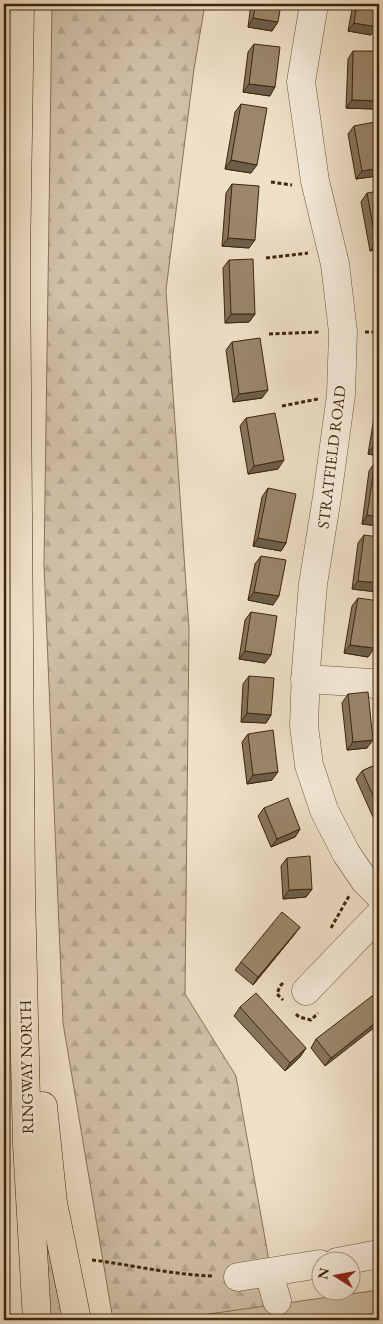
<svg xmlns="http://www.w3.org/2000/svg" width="383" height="1324" font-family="'EB Garamond',serif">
<defs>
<pattern id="forest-firs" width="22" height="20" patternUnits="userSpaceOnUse" patternTransform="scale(1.25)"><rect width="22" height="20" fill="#d1c1a8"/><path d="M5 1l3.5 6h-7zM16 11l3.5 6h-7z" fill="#b4a68f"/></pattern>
</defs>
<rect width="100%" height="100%" fill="#efe1c8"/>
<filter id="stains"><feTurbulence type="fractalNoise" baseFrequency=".004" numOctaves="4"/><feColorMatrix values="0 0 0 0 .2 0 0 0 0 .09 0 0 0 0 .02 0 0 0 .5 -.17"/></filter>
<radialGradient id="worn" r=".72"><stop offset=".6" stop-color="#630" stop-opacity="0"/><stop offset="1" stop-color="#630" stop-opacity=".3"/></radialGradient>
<!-- forest -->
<g fill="url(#forest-firs)" stroke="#887358">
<path d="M 52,4 L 205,4 L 194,69 L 166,290 L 189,629 L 185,994 L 236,1076 L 268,1255 L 263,1307 L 209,1314 L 192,1320 L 113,1320 L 63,1023 L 44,565 Z"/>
<path d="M 43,1225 L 63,1320 L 51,1320 Z"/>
</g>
<!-- green -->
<path fill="#d1c1a8" stroke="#887358" d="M 379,1290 L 379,1320 L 192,1320 L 209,1314 Z"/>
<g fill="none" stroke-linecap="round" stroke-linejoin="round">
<!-- minor casing -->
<g stroke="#6b5439" stroke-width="29">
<g id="minor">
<path d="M 314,4 L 301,82 L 315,181 L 335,264 L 343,332 L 341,395 L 327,497 L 313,584 L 306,669 L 304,726 L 309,765 L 324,810 L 346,853 L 365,881 L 379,895"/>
<path d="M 305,679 L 372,683 L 379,686"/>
<path d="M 306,991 L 379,915"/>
<path d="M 337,1262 L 379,1254"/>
<path d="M 269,1273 L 277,1301"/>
<path d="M 238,1277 L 320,1264"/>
</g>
</g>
<!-- highway casing -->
<g stroke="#3f2509" stroke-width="29">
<g id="highway">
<path d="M 20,4 L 16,261 L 21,892 L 27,1144 L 37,1320"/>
<path d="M 43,1106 L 53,1203 L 77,1320"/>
</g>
</g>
<!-- path -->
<g stroke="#3f2509" stroke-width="3" stroke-dasharray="4 2.5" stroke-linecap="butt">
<path d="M 271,182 L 292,185"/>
<path d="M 266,258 L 308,253"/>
<path d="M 365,332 L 379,332"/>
<path d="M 269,334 L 319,332"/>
<path d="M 282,406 L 318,399"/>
<path d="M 331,928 L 349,896"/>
<path d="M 283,983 L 280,986 L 277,994 L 283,1000"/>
<path d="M 296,1014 L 299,1017 L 311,1020 L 318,1013"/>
<path d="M 92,1260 C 133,1265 173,1275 214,1276"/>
</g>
<!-- minor -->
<use href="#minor" stroke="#f5ecdb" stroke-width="28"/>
<!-- highway -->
<use href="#highway" stroke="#efe1c8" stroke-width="28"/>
</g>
<!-- wall -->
<g fill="#85745d" stroke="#3f2509">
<path d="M 251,4 L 281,4 L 272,31 L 248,27 Z"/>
<path d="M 353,4 L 379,4 L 371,35 L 348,31 Z"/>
<path d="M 254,44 L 270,96 L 243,92 L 248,52 Z"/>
<path d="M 353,51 L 373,109 L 346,108 L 348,59 Z"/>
<path d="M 241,104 L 251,173 L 225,169 L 235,112 Z"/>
<path d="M 354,126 L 379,146 L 379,173 L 377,176 L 356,179 L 348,134 Z"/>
<path d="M 232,184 L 249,248 L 222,246 L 226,193 Z"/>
<path d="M 367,193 L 379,249 L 370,251 L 361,202 Z"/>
<path d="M 229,260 L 255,314 L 249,322 L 225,323 L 223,268 Z"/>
<path d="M 379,264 L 379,278 L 378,267 Z"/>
<path d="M 232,342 L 262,398 L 233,402 L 226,350 Z"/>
<path d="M 379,405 L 379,456 L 368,454 L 375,411 Z"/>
<path d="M 246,418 L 278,469 L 248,474 L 240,426 Z"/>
<path d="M 375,462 L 379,463 L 379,526 L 362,524 L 369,471 Z"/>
<path d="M 268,488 L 286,543 L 281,551 L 253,546 L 262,497 Z"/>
<path d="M 364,535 L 377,592 L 352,589 L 358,543 Z"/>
<path d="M 261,556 L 273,605 L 248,600 L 255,564 Z"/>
<path d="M 358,598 L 374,648 L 368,657 L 344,653 L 352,606 Z"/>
<path d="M 251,612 L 265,663 L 239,659 L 245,620 Z"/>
<path d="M 249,676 L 271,715 L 266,723 L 241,722 L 243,684 Z"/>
<path d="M 348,694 L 367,748 L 347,750 L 342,703 Z"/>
<path d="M 248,734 L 272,780 L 247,784 L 242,742 Z"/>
<path d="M 379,763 L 379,815 L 373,817 L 356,779 L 362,771 Z"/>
<path d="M 264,808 L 300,829 L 295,837 L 271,847 L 258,816 Z"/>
<path d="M 287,858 L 312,889 L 306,897 L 283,899 L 281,866 Z"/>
<path d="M 300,927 L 294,935 L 253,985 L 235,970 L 241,962 Z"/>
<path d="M 379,996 L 325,1066 L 311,1048 L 316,1039 Z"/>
<path d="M 240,1007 L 306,1048 L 300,1057 L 285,1071 L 234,1016 Z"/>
</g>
<!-- shaded-wall -->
<g fill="#6c5e4c" stroke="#3f2509">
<path d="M 253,18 L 278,22 L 272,31 L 248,27 Z"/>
<path d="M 354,23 L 377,27 L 371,35 L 348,31 Z"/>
<path d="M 249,84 L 275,87 L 270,96 L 243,92 Z"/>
<path d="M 352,100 L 379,101 L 373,109 L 346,108 Z"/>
<path d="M 231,160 L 257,165 L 251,173 L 225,169 Z"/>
<path d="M 379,168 L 379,173 L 377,176 L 356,179 L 362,171 Z"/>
<path d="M 228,238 L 255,240 L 249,248 L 222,246 Z"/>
<path d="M 379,242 L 379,249 L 370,251 L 376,243 Z"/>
<path d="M 231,314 L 255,314 L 249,322 L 225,323 Z"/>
<path d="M 268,390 L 262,398 L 233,402 L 239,394 Z"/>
<path d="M 374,445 L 379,446 L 379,456 L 368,454 Z"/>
<path d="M 284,460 L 278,469 L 248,474 L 254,466 Z"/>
<path d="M 367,515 L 379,517 L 379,526 L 362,524 Z"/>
<path d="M 258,538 L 286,543 L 281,551 L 253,546 Z"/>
<path d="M 358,581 L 379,583 L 379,590 L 377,592 L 352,589 Z"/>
<path d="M 254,592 L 279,596 L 273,605 L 248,600 Z"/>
<path d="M 350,645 L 374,648 L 368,657 L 344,653 Z"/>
<path d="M 245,651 L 271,655 L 265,663 L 239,659 Z"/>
<path d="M 247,713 L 271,715 L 266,723 L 241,722 Z"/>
<path d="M 373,740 L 367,748 L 347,750 L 353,742 Z"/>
<path d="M 278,772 L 272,780 L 247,784 L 253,775 Z"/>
<path d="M 379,809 L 379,815 L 373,817 Z"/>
<path d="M 300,829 L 295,837 L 271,847 L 277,839 Z"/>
<path d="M 312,889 L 306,897 L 283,899 L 289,890 Z"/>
<path d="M 300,927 L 294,935 L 253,985 L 258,977 Z"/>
<path d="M 379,1020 L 379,1024 L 325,1066 L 331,1058 Z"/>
<path d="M 306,1048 L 300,1057 L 285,1071 L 290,1063 Z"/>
</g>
<!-- building -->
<g fill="#9b876c" stroke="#3f2509">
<path d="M 256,4 L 281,4 L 278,22 L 253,18 Z"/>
<path d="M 357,4 L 379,4 L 379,15 L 377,27 L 354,23 Z"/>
<path d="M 254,44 L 280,47 L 275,87 L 249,84 Z"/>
<path d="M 353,51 L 379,51 L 379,101 L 352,100 Z"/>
<path d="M 241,104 L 267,108 L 257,165 L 231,160 Z"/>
<path d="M 375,122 L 379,146 L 379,168 L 362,171 L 354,126 Z"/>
<path d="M 232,184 L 259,186 L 255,240 L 228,238 Z"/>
<path d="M 379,191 L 379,242 L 376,243 L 367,193 Z"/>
<path d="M 253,259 L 255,314 L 231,314 L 229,260 Z"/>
<path d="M 260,338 L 268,390 L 239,394 L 232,342 Z"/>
<path d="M 275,413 L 284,460 L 254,466 L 246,418 Z"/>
<path d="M 379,413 L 379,446 L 374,445 Z"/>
<path d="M 375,462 L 379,463 L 379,517 L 367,515 Z"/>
<path d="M 268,488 L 296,494 L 286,543 L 258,538 Z"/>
<path d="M 364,535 L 379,537 L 379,583 L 358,581 Z"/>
<path d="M 261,556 L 286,560 L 279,596 L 254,592 Z"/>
<path d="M 358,598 L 379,601 L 379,616 L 374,648 L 350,645 Z"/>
<path d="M 251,612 L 277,616 L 271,655 L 245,651 Z"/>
<path d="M 249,676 L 274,678 L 271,715 L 247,713 Z"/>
<path d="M 368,692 L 373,740 L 353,742 L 348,694 Z"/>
<path d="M 273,730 L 278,772 L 253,775 L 248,734 Z"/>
<path d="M 379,763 L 379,809 L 362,771 Z"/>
<path d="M 288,798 L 300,829 L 277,839 L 264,808 Z"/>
<path d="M 310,856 L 312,889 L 289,890 L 287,858 Z"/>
<path d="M 282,912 L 300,927 L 258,977 L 241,962 Z"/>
<path d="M 256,993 L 306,1048 L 290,1063 L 240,1007 Z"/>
<path d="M 376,993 L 379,996 L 379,1020 L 331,1058 L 316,1039 Z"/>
</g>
<g text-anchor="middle" stroke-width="5" stroke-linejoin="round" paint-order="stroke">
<!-- street labels -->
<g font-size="16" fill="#3f2509" stroke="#f5ecdb">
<text transform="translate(331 457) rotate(-83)" y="6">STRATFIELD ROAD</text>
<text transform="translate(26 1067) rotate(-91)" y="6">RINGWAY NORTH</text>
</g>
</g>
<!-- margin -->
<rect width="383" height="1324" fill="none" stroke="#efe1c8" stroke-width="20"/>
<rect x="5" y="5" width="373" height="1314" fill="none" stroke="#3f2509" stroke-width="2.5"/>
<rect x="10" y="10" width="363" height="1304" fill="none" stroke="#3f2509"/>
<!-- north arrow -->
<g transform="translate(336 1276) rotate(281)"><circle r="24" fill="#f5ecdb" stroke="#ac9c87"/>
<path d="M0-4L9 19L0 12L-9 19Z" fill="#8f2418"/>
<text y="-8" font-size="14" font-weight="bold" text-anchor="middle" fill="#3f2509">N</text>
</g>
<rect width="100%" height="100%" filter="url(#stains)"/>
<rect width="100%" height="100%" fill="url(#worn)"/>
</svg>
